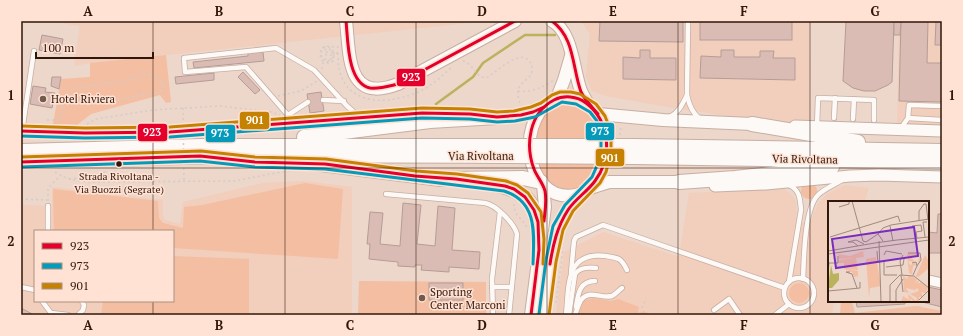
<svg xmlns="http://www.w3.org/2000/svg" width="963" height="336" font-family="'PT Serif',serif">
<rect width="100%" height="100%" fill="#edd6ca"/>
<!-- built -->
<g fill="#f2cebc" fill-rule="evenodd">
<path d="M 49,21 L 487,21 L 90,63 L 74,66 L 80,26 Z"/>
<path d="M 581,21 L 809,21 L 810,128 L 668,107 L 606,96 L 592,91 L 586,76 L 590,34 Z"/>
<path d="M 899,21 L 942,21 L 942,126 L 897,127 Z"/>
<path d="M 304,181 L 352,187 L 352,315 L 21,315 L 21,205 L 52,206 L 52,187 L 163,200 L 163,215 L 165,220 L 180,224 L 183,202 L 263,183 ZM 35,231 L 173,231 L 173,301 L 35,301 Z"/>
<path d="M 845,185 L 869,188 L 864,202 L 829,202 L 829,301 L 834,301 L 832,315 L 556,315 L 564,252 L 603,232 L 679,257 L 689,193 L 784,189 L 792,195 L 796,202 L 797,222 L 810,224 L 814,212 L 820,201 L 827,194 Z"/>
</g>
<!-- green -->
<g fill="#f4bea2">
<path d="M 166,55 L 171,102 L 166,103 L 160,95 L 91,114 L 77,125 L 53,124 L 61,79 L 90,77 L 90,63 Z"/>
<path d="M 562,103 C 624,97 601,218 552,184 C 533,170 531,130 546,113 C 551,108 556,106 562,103 Z"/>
<path d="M 305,183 L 343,189 L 338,259 L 173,248 L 173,231 L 54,231 L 53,189 L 158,201 L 159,218 L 163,223 L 183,228 L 184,207 L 202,205 Z"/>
<circle cx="809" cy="191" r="8"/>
<path d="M 173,256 L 249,259 L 249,315 L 101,315 L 103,301 L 173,301 Z"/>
<path d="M 359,281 L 486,282 L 486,315 L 358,315 Z"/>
<circle cx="799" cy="293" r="10"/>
<path d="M 593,298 L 611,301 L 618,299 L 639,307 L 638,311 L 639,313 L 644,311 L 650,315 L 576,315 L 583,301 Z"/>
<path d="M 841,301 L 852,301 L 855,313 L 916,306 L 942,311 L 942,315 L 840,315 Z"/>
</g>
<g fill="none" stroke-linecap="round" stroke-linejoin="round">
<!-- stream -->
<g stroke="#bbb25e" stroke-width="2.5">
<path d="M 564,22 L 565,21"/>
<path d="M 436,104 L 473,77 L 483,63 L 525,35 L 555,35"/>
</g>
</g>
<!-- building -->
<g fill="#dbbcb4" stroke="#b49d96">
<path d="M 600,21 L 683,21 L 683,42 L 599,41 Z"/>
<rect x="700" y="21" width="92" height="19"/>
<path d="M 846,21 L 894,21 L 892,82 L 888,85 L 875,91 L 864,91 L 853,88 L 843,81 Z"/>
<path d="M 901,21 L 928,21 L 927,63 L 942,63 L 942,102 L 899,101 Z"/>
<path d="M 936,21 L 942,21 L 942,45 L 935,45 Z"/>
<path d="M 894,22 L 901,22 L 900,35 L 894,35 Z"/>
<path d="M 42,35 L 63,39 L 60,54 L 39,50 Z"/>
<path d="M 640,50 L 650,50 L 650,58 L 676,58 L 676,80 L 623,79 L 623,57 L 640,58 Z"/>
<path d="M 721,50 L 734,50 L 734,57 L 760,57 L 760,51 L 774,51 L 773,58 L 795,58 L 795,80 L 700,78 L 701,56 L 721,57 Z"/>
<path d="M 263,52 L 264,61 L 194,68 L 193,62 L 248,56 L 248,53 Z"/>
<path d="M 243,72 L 260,90 L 255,94 L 238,77 Z"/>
<path d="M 214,73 L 214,80 L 176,84 L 175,77 Z"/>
<path d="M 52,77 L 61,77 L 59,89 L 51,86 Z"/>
<path d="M 33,86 L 46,88 L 45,92 L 55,93 L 52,108 L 30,104 Z"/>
<path d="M 321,92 L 324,111 L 310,113 L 307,94 Z"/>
<path d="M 403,203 L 421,205 L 417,244 L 435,246 L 438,206 L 455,208 L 452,250 L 480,252 L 479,269 L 449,267 L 449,272 L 421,270 L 422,265 L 415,265 L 415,267 L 398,266 L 398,262 L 369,259 L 370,244 L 367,244 L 370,212 L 383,213 L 380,244 L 400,246 Z"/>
<path d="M 938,214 L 942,214 L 942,253 L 928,253 L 928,232 L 937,233 Z"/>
<rect x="429" y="283" width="34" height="17"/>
<path d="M 928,287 L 942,290 L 942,307 L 922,302 L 922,301 L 928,301 Z"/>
<path d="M 856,301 L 905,301 L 905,304 L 857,307 Z"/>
<path d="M 21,308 L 34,315 L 21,315 Z"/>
</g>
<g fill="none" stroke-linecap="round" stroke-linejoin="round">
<!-- service casing -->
<g stroke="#c6afa3" stroke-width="6">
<g id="service">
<path d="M 688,21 L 687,95 C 689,105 692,113 700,119"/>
<path d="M 323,100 L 344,101"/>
<path d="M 288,115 L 308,102"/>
<path d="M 670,117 C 679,112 682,105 687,95"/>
<path d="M 834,118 L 835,98"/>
<path d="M 908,118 L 942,120"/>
<path d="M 853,119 L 854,99"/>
<path d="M 291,124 L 287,114 L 246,67 L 185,72 L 184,58 L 276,48 L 314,70 L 347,106 L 355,113 L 362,115"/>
<path d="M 817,127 L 818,98 L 874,100 L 874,120"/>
<path d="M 901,128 L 908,118 L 909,105 L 942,106"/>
<path d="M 22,131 L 34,51"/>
<path d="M 789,185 C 800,190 800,199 801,210 L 789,282"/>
<path d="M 386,194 L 485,203 C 496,205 514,223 517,234 L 509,315"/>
<path d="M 48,231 L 48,206"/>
<path d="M 571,273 L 574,241 L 576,237 L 603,225 L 785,288"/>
<circle cx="799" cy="293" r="15"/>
<path d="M 803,279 C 804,259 804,209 818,195 C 824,189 834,185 842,180"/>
<path d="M 21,287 L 35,290"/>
<path d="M 492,287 L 512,287"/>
<path d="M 42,301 L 51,313 L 68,315"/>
<path d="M 576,307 C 578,295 579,281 595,281"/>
<path d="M 714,310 L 729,299 L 740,315"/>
<path d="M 78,315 L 83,310 L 84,305 L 82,301"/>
<path d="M 493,315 L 492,279 L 500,212"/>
<path d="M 566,315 C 569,286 565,251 606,256 C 619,258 621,258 627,270"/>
<path d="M 569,315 L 575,274 C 580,267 588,267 596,268"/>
<path d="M 575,315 C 577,310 578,305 581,300 C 590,289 601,299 612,296 C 616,294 619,290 622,288"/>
<path d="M 775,315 L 789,304"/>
</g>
</g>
<!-- minor casing -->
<g stroke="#c6afa3" stroke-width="11">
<g id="minor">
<path d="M 21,131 L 85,133 L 170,132 L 291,124 L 411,113 L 460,113"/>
<path d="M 928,280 L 942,283"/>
</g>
</g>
<!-- tertiary casing -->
<g stroke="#c6afa3" stroke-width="13">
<g id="tertiary">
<path d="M 795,126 L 942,131"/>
<path d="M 715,186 L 766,184 L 850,176 L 879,175 L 942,177"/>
</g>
</g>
<!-- secondary casing -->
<g stroke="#c6afa3" stroke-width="14">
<g id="secondary">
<path d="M 346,21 C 350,55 346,104 398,84 L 515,21"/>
<path d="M 552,21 C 573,32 573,70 581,91 C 583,96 586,100 588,104"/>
<path d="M 561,97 C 620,92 616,187 576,195 C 522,205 513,109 561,97 Z"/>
<path d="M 557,98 L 564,80 L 571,56"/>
<path d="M 598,114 L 663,120 L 752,124"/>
<path d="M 497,117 L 521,115 L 543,107"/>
<path d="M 590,188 L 609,182 L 679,182"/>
<path d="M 531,315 L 545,207 L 543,185"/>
<path d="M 544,315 C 547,285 548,246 562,219 C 567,209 575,201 583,192"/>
</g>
</g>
<!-- trunk casing -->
<g stroke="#c6afa3" stroke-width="16">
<g id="trunk">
<path d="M 752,124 L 858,142"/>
<path d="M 304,137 L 430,121 L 497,117"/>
<path d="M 634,146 L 942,151"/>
<path d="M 21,151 L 201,146 L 508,146"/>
<path d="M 634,157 L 942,162"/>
<path d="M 21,162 C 183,155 346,155 508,156"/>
<path d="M 313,163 L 441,179 L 523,178 L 541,182"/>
<path d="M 679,182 L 735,178 L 832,167"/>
<path d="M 492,184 C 534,190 539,212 539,250"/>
</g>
</g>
<!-- path -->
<g stroke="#d4ccc8" stroke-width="1.5" stroke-dasharray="2 3" stroke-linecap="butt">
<path d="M 338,53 C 336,102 378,108 416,93 C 431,87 442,76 453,66"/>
<path d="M 463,61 C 474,64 477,81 488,77 C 497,71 521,48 530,62 C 532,64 533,68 532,71 C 531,79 520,82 518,90 C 517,95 520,101 520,106"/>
<path d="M 322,69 L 323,63 L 330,63 L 333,61 L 334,55 L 326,55 L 326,52"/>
<path d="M 518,91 C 530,93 544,87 554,80"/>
<path d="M 278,96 L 301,91 L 317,81"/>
<path d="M 47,120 L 60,120 L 63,103 L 98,103 L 161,92 L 164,87 L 162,82 L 156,76 L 145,74 L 122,81 L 74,88 L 68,93 L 63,103"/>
<path d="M 87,124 L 96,119 L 153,110 L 220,106 L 271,112 L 280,115"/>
<path d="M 620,135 L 621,125"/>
<path d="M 255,168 L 305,169"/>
<path d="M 55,172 C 66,179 76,181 90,182 L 234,181 L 292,170"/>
<path d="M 69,179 L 93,176 L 105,172 L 105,170"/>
<path d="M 21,199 L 47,200"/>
<path d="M 48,201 L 48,188 L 60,176"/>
<path d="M 514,204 L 515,212 L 527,227"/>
<path d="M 850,301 L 854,313 L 863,315"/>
<path d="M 918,301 L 922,313"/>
<path d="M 556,303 L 563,249"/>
<path d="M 642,308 L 646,298"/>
<path d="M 878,315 L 899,311 L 933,315"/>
</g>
<!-- service -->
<use href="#service" stroke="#fcf9f7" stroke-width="4.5"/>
<!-- minor -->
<use href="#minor" stroke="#fcf9f7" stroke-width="9"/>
<!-- tertiary -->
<use href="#tertiary" stroke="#fcf9f7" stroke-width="11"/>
<!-- secondary -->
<use href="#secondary" stroke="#fcf9f7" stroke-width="12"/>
<!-- trunk -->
<use href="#trunk" stroke="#fcf9f7" stroke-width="14"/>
<!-- trunk-bridge casing -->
<g stroke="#c6afa3" stroke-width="16" stroke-linecap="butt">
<g id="trunk-bridge">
<path d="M 508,146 L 634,146"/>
<path d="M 508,156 L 634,157"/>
</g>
</g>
<!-- path-bridge -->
<g stroke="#d4ccc8" stroke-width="1.5" stroke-dasharray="2 3" stroke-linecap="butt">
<path d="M 326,52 L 338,53"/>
<path d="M 333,61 L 328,62 L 324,62 C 320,59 319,55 322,50 L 329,49 L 334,53 C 333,69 311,57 325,47 L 331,48 C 336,53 334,58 328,60 L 323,58 C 319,53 320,49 325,46 L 339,47"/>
<path d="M 183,108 L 184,181"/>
</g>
<!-- trunk-bridge -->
<use href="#trunk-bridge" stroke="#fcf9f7" stroke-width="14"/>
<!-- bus-1 casing -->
<g stroke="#ffe2d3" stroke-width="6">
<g id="bus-1">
<path d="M 346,21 C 348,39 347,83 370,88 C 380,89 389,86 398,84 L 515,21"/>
<path d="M 552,21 C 575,38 572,67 581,92 C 585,100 592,107 598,114"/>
<path d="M 21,131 L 85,133 L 170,132 L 422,113 L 470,114 L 497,117 L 521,115 L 533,112 L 544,107"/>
<path d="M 21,162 L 200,156 L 255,162 L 325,164 L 415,176 L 456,179 L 505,186 L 514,189 L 525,197 L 534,210 L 538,222 L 539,250 L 531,315"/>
<path d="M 544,221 C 545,211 547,201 545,191 C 543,183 537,177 534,169 C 525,145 529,113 554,100 C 564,95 577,96 586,103 C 610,121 613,157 595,181 C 587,192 575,199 568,210 C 557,227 553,245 550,264"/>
</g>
</g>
<!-- bus-2 casing -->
<g stroke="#ffe2d3" stroke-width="6">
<g id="bus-2">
<path d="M 21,136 L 85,138 L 170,137 L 422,118 L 470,119 L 497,122 L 515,121 L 535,117 L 562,102 L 576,104 L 590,112 L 597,121 L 601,134 L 601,151 L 596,168 L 592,177 L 565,205 L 553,226 L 546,260 L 539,314"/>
<path d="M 21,167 L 200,161 L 255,167 L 325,169 L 504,191 C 538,202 534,234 533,264"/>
</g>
</g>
<!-- bus-3 casing -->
<g stroke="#ffe2d3" stroke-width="6">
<g id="bus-3">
<path d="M 21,126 L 85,128 L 170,127 L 422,108 L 470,109 L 497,112 L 514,111 L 531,107 L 541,103 L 552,95 L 560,92 L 571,92 L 580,94 L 596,104 L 605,116 L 611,132 L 611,153 L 606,172 L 600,183 L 573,211 L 563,230 L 556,262 L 549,315"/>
<path d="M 21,157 L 201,151 L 255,157 L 326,159 L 416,171 L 457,174 L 506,181 L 517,185 L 528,193 L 541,212 L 544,239 L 543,264"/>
</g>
</g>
<!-- bus-1 -->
<use href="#bus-1" stroke="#e4002b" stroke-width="3"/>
<!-- bus-2 -->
<use href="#bus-2" stroke="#059aba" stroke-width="3"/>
<!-- bus-3 -->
<use href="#bus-3" stroke="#c58202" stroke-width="3"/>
</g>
<!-- grid -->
<path fill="none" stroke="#301709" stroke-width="1" stroke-opacity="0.55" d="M 153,21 L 153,231M 285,21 L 285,315M 416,21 L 416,315M 547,21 L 547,315M 678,21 L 678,315M 810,21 L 810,315M 21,168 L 942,168M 153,301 L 153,315"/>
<!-- markers -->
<g fill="#725a4d" stroke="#ffe2d3" stroke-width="1.5">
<circle cx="43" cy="99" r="4"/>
<circle cx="422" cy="298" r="4"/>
</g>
<circle fill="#301709" stroke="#ffe2d3" stroke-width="1.5" cx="119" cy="164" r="3.5"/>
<g text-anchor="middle" stroke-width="3" stroke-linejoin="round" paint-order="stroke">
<!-- bus labels -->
<g font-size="10" fill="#301709" stroke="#ffe2d3">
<text x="119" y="180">Strada Rivoltana -<tspan x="119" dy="13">Via Buozzi (Segrate)</tspan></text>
</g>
<!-- poi labels -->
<g font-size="11" fill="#301709" stroke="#ffe2d3" text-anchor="start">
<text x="51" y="103">Hotel Riviera</text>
<text x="430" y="296">Sporting<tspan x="430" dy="13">Center Marconi</tspan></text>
</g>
<!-- street labels -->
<g font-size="11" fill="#301709" stroke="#ffe2d3">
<text x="481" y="160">Via Rivoltana</text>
<text transform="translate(805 159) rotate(1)" y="4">Via Rivoltana</text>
</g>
</g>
<!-- overview -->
<g transform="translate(828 201)">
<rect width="101" height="101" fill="#edd6ca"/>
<path d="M 35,50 L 36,56 L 28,57 L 30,69 L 19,68 L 30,70 L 30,75 L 26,76 L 24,71 L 16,68 L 16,62 L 11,62 L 11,59 L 27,57 L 11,58 L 10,53 L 22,55 ZM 79,53 L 91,53 L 92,60 L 90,63 L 91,56 L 83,56 L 87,61 L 80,60 L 82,64 L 87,62 L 88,64 L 85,65 L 84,73 L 81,72 ZM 97,54 L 100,59 L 101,67 L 90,76 L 88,75 ZM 48,56 L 53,85 L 42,87 L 41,96 L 38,58 ZM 81,74 L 89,78 L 87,82 L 91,79 L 90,83 L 93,81 L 100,87 L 97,92 L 93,91 L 95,96 L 91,96 L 91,101 L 86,101 L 82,97 L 83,101 L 73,101 L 75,95 L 81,99 L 80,93 L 88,100 L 89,97 L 82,93 L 91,90 L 89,87 L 87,89 L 78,87 L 81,92 L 76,91 L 75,75 L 79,78 Z" fill="#f4bea2"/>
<path d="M 3,64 L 5,73 L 11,72 L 11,79 L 4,87 L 0,87 Z" fill="#bbb25e"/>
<path fill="none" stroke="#a18a7d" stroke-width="1" d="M 24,0 L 35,40 L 38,41 L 50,33 L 55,40M 11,6 L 21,3 L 21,0M 91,20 L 91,10 L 96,3 L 98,3 L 100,19M 62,25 L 65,40M 84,25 L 93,24 L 94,30 L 88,31 L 89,37M 50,33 L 55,27 L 63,24 L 101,18M 2,36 L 70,15 L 72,21M 97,36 L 95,21 L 99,21M 69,39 L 101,36M 51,40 L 53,101M 47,42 L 69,39M 30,45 L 25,41 L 20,41 L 28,39 L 36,43M 0,50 L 47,42M 49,50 L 50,62M 80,52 L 92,52 L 93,59 L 89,65M 0,53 L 101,39M 56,54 L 58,50 L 74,53M 56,61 L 56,74 L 69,74M 84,62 L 88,61 L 89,65 L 85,74M 58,66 L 75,64 L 76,58M 0,70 L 1,62 L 10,62 L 10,55M 22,71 L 18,71 L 24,73 L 29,87M 73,74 L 75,91M 74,74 L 72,60 L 75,54M 0,90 L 32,87 L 32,81M 91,99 L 101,89M 62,101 L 62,84 L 72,74 L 86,75 L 101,87M 68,101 L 68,89 L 75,78"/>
<path fill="#7b2cbf" fill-opacity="0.15" stroke="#7b2cbf" stroke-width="2" d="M 86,26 L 90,55 L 8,67 L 4,38 Z"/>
<rect width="101" height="101" fill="none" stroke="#301709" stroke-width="2"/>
</g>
<g stroke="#ffe2d3" stroke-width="1.5">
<rect x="396" y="68" width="30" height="19" rx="4" fill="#e4002b"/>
<rect x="239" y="111" width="31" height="19" rx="4" fill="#c58202"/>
<rect x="585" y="122" width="30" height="19" rx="4" fill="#059aba"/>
<rect x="137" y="123" width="31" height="19" rx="4" fill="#e4002b"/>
<rect x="205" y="124" width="31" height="19" rx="4" fill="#059aba"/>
<rect x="595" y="148" width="30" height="19" rx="4" fill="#c58202"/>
</g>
<g font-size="11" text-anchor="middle" font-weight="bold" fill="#fff">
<text x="411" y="81">923</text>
<text x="255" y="124">901</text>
<text x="600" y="135">973</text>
<text x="152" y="136">923</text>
<text x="220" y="137">973</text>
<text x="610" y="162">901</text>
</g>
<!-- border -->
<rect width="963" height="336" fill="none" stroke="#ffe2d3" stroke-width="44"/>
<!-- legend -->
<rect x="34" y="230" width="140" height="72" fill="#ffe2d3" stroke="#ac9182"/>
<rect x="42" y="243" width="20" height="6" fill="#e4002b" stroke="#ac9182"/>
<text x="70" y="250" font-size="12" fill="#301709">923</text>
<rect x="42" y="263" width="20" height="6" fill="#059aba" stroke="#ac9182"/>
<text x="70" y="270" font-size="12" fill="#301709">973</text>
<rect x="42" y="283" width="20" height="6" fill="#c58202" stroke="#ac9182"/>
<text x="70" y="290" font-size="12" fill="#301709">901</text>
<!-- scale -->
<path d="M36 52v6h117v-6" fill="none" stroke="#301709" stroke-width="2"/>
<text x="42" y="52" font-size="12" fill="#301709" stroke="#ffe2d3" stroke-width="3" paint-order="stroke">100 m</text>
<rect x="22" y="22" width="919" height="292" fill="none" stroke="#301709" stroke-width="1.5"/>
<g font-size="13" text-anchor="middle" font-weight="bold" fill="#301709">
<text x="88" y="16">A</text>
<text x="219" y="16">B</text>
<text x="350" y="16">C</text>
<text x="482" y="16">D</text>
<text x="613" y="16">E</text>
<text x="744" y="16">F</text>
<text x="875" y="16">G</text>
<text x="11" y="100">1</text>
<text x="952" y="100">1</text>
<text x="11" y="246">2</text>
<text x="952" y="246">2</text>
<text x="88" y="330">A</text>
<text x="219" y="330">B</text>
<text x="350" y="330">C</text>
<text x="482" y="330">D</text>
<text x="613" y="330">E</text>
<text x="744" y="330">F</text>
<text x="875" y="330">G</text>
</g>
</svg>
